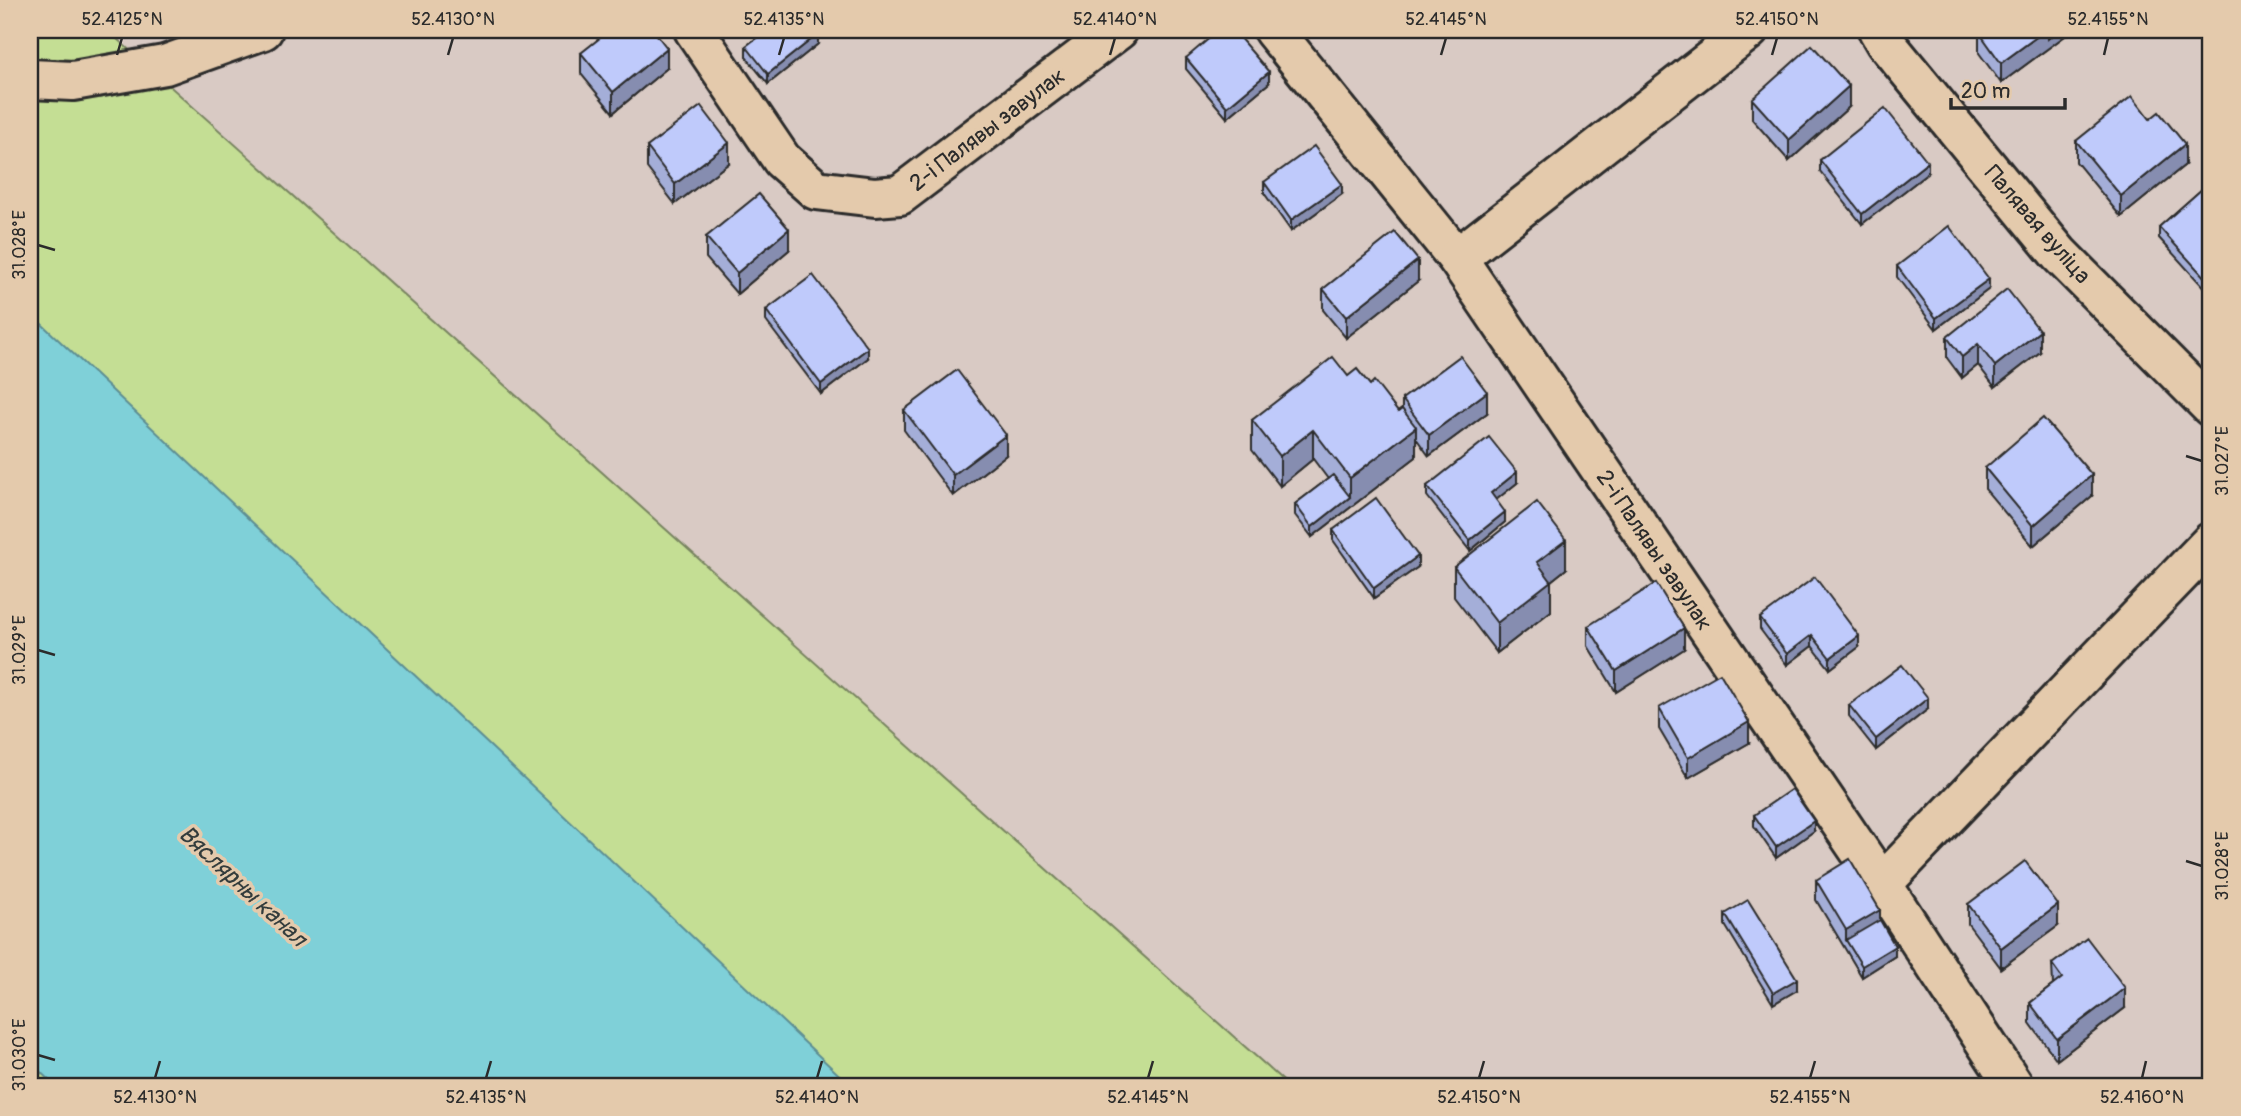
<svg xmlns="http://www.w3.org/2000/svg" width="2241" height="1116" font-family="Pangolin,sans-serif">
<rect width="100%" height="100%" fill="#d9cac4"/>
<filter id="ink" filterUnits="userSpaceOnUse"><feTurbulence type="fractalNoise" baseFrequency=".0143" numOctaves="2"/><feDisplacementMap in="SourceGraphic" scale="14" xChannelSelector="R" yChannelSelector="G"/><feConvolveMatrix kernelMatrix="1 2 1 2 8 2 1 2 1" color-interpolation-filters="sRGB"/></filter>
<g filter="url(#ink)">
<!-- green -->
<path fill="#c4de94" stroke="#788460" stroke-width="2" d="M 30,30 L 107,30 L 1289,1086 L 30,1086 Z"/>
<!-- water -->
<path fill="#7fd0d8" stroke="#5d8e93" stroke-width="2" d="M 30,313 L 851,1086 L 55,1086 L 30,1062 Z"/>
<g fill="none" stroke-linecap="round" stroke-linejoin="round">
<!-- minor casing -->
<g stroke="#2b2b2b" stroke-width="44">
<g id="minor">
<path d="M 694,30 L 782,160 L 816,190 L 875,197 L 900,195 L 1118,30"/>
<path d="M 1273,30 L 1457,258 L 1882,884 L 2014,1086"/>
<path d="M 1878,30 L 1885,42 L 2059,254 L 2211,407"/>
<path d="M 30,79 L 73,81 L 165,65 L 263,30"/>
<path d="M 1457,258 L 1749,30"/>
<path d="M 1882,884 L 2211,542"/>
</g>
</g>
<!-- minor -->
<use href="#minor" stroke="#e4caac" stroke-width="38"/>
</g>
<!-- wall -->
<g fill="#a4aed8" stroke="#2b2b2b" stroke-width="2">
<path d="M 2069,30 L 2069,33 L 2001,83 L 1979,53 L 1979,32 Z"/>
<path d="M 818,44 L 768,84 L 746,57 L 746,46 Z"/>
<path d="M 581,53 L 667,68 L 613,113 L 581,74 Z"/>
<path d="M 1186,58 L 1269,83 L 1227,118 L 1186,69 Z"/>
<path d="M 1752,99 L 1849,107 L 1789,161 L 1752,119 Z"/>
<path d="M 2076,141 L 2185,165 L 2121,217 L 2076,162 Z"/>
<path d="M 647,147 L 729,163 L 675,204 L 647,168 Z"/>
<path d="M 1820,160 L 1928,173 L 1862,224 L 1820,171 Z"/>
<path d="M 2211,181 L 2207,291 L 2159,238 L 2159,227 Z"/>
<path d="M 1264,182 L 1342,194 L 1291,231 L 1264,193 Z"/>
<path d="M 706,237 L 789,250 L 737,294 L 706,258 Z"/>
<path d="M 1897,266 L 1989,289 L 1936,329 L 1897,277 Z"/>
<path d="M 1418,281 L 1346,338 L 1323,310 L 1323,289 Z"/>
<path d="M 766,310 L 868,358 L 821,394 L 766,321 Z"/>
<path d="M 1947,337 L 2040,352 L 1995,387 L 1978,365 L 1962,378 L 1947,358 Z"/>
<path d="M 1348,376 L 1370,385 L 1398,412 L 1402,409 L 1402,399 L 1487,413 L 1429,456 L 1416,438 L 1416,457 L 1312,537 L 1295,515 L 1295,504 L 1328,479 L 1313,459 L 1280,486 L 1252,450 L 1252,420 Z"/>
<path d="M 904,410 L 1006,455 L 953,496 L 904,430 Z"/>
<path d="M 1985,468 L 2092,496 L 2033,546 L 1985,489 Z"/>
<path d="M 1517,483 L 1496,500 L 1505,522 L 1470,551 L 1427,496 L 1427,486 Z"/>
<path d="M 1333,530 L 1418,567 L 1374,598 L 1333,540 Z"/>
<path d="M 1454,567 L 1566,569 L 1551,581 L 1551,611 L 1497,653 L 1454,597 Z"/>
<path d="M 1760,618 L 1859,647 L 1830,669 L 1812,646 L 1787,665 L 1760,629 Z"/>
<path d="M 1588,626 L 1684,649 L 1616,692 L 1588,646 Z"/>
<path d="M 1849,705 L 1928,709 L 1876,750 L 1849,716 Z"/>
<path d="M 1659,708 L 1749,743 L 1688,778 L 1659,729 Z"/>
<path d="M 1754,815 L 1814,831 L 1776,858 L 1754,826 Z"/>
<path d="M 1816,880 L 1880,920 L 1895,956 L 1862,977 L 1816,900 Z"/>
<path d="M 1968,904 L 2058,926 L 2001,968 L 1968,924 Z"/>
<path d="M 1725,914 L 1797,990 L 1773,1004 L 1725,925 Z"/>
<path d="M 2052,964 L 2125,1008 L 2057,1060 L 2030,1023 L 2030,1003 L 2053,985 Z"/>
</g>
<!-- shaded-wall -->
<g fill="#868db0" stroke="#2b2b2b" stroke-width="2">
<path d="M 2046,30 L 2069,30 L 2069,33 L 2001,83 L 2001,63 Z"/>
<path d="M 818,34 L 818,44 L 768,84 L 768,74 Z"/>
<path d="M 667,48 L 667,68 L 613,113 L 613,92 Z"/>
<path d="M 1269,72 L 1269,83 L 1227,118 L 1227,107 Z"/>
<path d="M 1849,86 L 1849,107 L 1789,161 L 1789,140 Z"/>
<path d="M 729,143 L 729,163 L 675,204 L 675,184 Z"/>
<path d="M 2185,144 L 2185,165 L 2121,217 L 2121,196 Z"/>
<path d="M 1928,162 L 1928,173 L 1862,224 L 1862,214 Z"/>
<path d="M 1342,184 L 1342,194 L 1291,231 L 1291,220 Z"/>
<path d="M 789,229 L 789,250 L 737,294 L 737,273 Z"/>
<path d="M 1418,260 L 1418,281 L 1346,338 L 1346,317 Z"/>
<path d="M 2211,276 L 2211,287 L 2207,291 L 2207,280 Z"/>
<path d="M 1989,279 L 1989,289 L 1936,329 L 1936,318 Z"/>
<path d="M 2040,331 L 2040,352 L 1995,387 L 1995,366 Z"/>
<path d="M 1978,344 L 1978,365 L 1962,378 L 1962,357 Z"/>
<path d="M 868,348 L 868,358 L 821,394 L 821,384 Z"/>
<path d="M 1487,392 L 1487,413 L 1429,456 L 1429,435 Z"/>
<path d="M 1416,427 L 1416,457 L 1312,537 L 1312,527 L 1350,497 L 1350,478 Z"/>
<path d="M 1313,430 L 1313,459 L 1280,486 L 1280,456 Z"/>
<path d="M 1006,435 L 1006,455 L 953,496 L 953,475 Z"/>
<path d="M 1517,472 L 1517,483 L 1491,504 L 1491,493 Z"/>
<path d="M 2092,475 L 2092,496 L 2033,546 L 2033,526 Z"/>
<path d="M 1505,512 L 1505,522 L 1470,551 L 1470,540 Z"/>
<path d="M 1566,540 L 1566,569 L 1551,581 L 1551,611 L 1497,653 L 1497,623 L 1537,562 Z"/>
<path d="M 1418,556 L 1418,567 L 1374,598 L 1374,588 Z"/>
<path d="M 1684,628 L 1684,649 L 1616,692 L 1616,671 Z"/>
<path d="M 1812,635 L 1812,646 L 1787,665 L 1787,654 Z"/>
<path d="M 1859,636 L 1859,647 L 1830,669 L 1830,658 Z"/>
<path d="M 1928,698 L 1928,709 L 1876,750 L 1876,739 Z"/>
<path d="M 1749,722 L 1749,743 L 1688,778 L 1688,758 Z"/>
<path d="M 1814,821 L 1814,831 L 1776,858 L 1776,847 Z"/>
<path d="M 2058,905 L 2058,926 L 2001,968 L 2001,948 Z"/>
<path d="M 1880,910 L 1880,930 L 1846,940 L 1846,930 Z"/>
<path d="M 1895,946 L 1895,956 L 1862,977 L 1862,966 Z"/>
<path d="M 1797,979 L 1797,990 L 1773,1004 L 1773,993 Z"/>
<path d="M 2125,988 L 2125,1008 L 2057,1060 L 2057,1039 Z"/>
</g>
<!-- building -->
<g fill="#bfcafb" stroke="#2b2b2b" stroke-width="2">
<path d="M 610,30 L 653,30 L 667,48 L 613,92 L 581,53 Z"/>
<path d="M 767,30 L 815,30 L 818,34 L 768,74 L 746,46 Z"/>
<path d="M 1219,30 L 1233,30 L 1269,72 L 1227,107 L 1186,58 Z"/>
<path d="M 1982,30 L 2046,30 L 2001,63 L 1979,32 Z"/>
<path d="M 2048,30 L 2059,30 L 2048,39 Z"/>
<path d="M 1812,45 L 1849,86 L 1789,140 L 1752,99 Z"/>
<path d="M 2132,96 L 2150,119 L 2159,112 L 2185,144 L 2121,196 L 2076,141 Z"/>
<path d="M 701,106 L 729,143 L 675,184 L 647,147 Z"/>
<path d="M 1885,108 L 1928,162 L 1862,214 L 1820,160 Z"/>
<path d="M 1314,146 L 1342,184 L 1291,220 L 1264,182 Z"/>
<path d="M 2211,181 L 2211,276 L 2207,280 L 2159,227 Z"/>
<path d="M 759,194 L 789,229 L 737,273 L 706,237 Z"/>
<path d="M 1949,226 L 1989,279 L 1936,318 L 1897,266 Z"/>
<path d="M 1395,232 L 1418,260 L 1346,317 L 1323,289 Z"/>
<path d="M 813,275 L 868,348 L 821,384 L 766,310 Z"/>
<path d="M 2007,289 L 2040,331 L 1995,366 L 1978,344 L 1962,357 L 1947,337 Z"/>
<path d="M 1460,356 L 1487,392 L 1429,435 L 1402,399 Z"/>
<path d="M 1333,357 L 1348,376 L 1357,369 L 1370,385 L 1374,381 L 1398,412 L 1402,409 L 1416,427 L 1350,478 L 1313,430 L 1280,456 L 1252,420 Z"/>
<path d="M 957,370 L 1006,435 L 953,475 L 904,410 Z"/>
<path d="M 2043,418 L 2092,475 L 2033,526 L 1985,468 Z"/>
<path d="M 1489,437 L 1517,472 L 1491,493 L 1505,512 L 1470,540 L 1427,486 Z"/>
<path d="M 1333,475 L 1350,497 L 1312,527 L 1295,504 Z"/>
<path d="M 1376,498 L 1418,556 L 1374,588 L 1333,530 Z"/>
<path d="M 1537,502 L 1566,540 L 1537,562 L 1551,581 L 1497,623 L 1454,567 Z"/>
<path d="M 1815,577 L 1859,636 L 1830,658 L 1812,635 L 1787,654 L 1760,618 Z"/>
<path d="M 1656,583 L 1684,628 L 1616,671 L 1588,626 Z"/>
<path d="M 1902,665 L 1928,698 L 1876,739 L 1849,705 Z"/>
<path d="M 1720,673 L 1749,722 L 1688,758 L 1659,708 Z"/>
<path d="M 1792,789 L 1814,821 L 1776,847 L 1754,815 Z"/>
<path d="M 1850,859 L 1880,910 L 1846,930 L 1816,880 Z"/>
<path d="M 2025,861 L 2058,905 L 2001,948 L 1968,904 Z"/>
<path d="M 1748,900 L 1797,979 L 1773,993 L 1725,914 Z"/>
<path d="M 1880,920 L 1895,946 L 1862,966 L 1846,940 Z"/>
<path d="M 2087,938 L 2125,988 L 2057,1039 L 2030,1003 L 2062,978 L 2052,964 Z"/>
</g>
</g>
<!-- ticks -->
<path fill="none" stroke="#2b2b2b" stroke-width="2.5" d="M 117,55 L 122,38M 448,55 L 453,38M 779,55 L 784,38M 1110,55 L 1115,38M 1441,55 L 1446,38M 1772,55 L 1777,38M 2104,55 L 2108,38M 38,245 L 55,250M 2186,456 L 2202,461M 38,650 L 55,655M 2186,861 L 2202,866M 38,1055 L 55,1060M 155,1078 L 160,1061M 486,1078 L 491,1061M 817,1078 L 822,1061M 1148,1078 L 1153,1061M 1479,1078 L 1484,1061M 1810,1078 L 1815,1061M 2142,1078 L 2146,1061"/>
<g text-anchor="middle" stroke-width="7" stroke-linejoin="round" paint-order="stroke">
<!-- street labels -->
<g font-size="23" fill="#2b2b2b" stroke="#e4caac">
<text transform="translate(987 129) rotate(-37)" y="8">2-і Палявы завулак</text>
<text transform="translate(2038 224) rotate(49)" y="8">Палявая вуліца</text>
<text transform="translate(1655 550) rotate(56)" y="8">2-і Палявы завулак</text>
</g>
<!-- water labels -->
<g font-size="24" font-style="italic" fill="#333c3c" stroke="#e4caac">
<text transform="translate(243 886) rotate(43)" y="8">Вяслярны канал</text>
</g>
</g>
<!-- margin -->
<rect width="2241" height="1116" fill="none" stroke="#e4caac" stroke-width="77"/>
<!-- scale -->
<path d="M1951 98v10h114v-10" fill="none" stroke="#2b2b2b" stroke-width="3.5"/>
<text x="1961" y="98" font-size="21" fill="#2b2b2b" stroke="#e4caac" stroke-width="5" paint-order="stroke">20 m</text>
<rect x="38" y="38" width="2164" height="1040" fill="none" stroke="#2b2b2b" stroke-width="2.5"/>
<g font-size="18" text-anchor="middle" fill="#2b2b2b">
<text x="122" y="25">52.4125°N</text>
<text x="453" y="25">52.4130°N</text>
<text x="784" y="25">52.4135°N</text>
<text x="1115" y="25">52.4140°N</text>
<text x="1446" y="25">52.4145°N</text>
<text x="1777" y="25">52.4150°N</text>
<text x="2108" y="25">52.4155°N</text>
<text transform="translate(19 245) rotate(-90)" y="6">31.028°E</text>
<text transform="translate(2222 461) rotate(-90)" y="6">31.027°E</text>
<text transform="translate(19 650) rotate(-90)" y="6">31.029°E</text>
<text transform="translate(2222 866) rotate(-90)" y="6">31.028°E</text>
<text transform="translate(19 1055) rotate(-90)" y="6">31.030°E</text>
<text x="155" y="1103">52.4130°N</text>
<text x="486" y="1103">52.4135°N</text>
<text x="817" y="1103">52.4140°N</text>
<text x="1148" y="1103">52.4145°N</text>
<text x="1479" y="1103">52.4150°N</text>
<text x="1810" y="1103">52.4155°N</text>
<text x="2142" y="1103">52.4160°N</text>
</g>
</svg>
